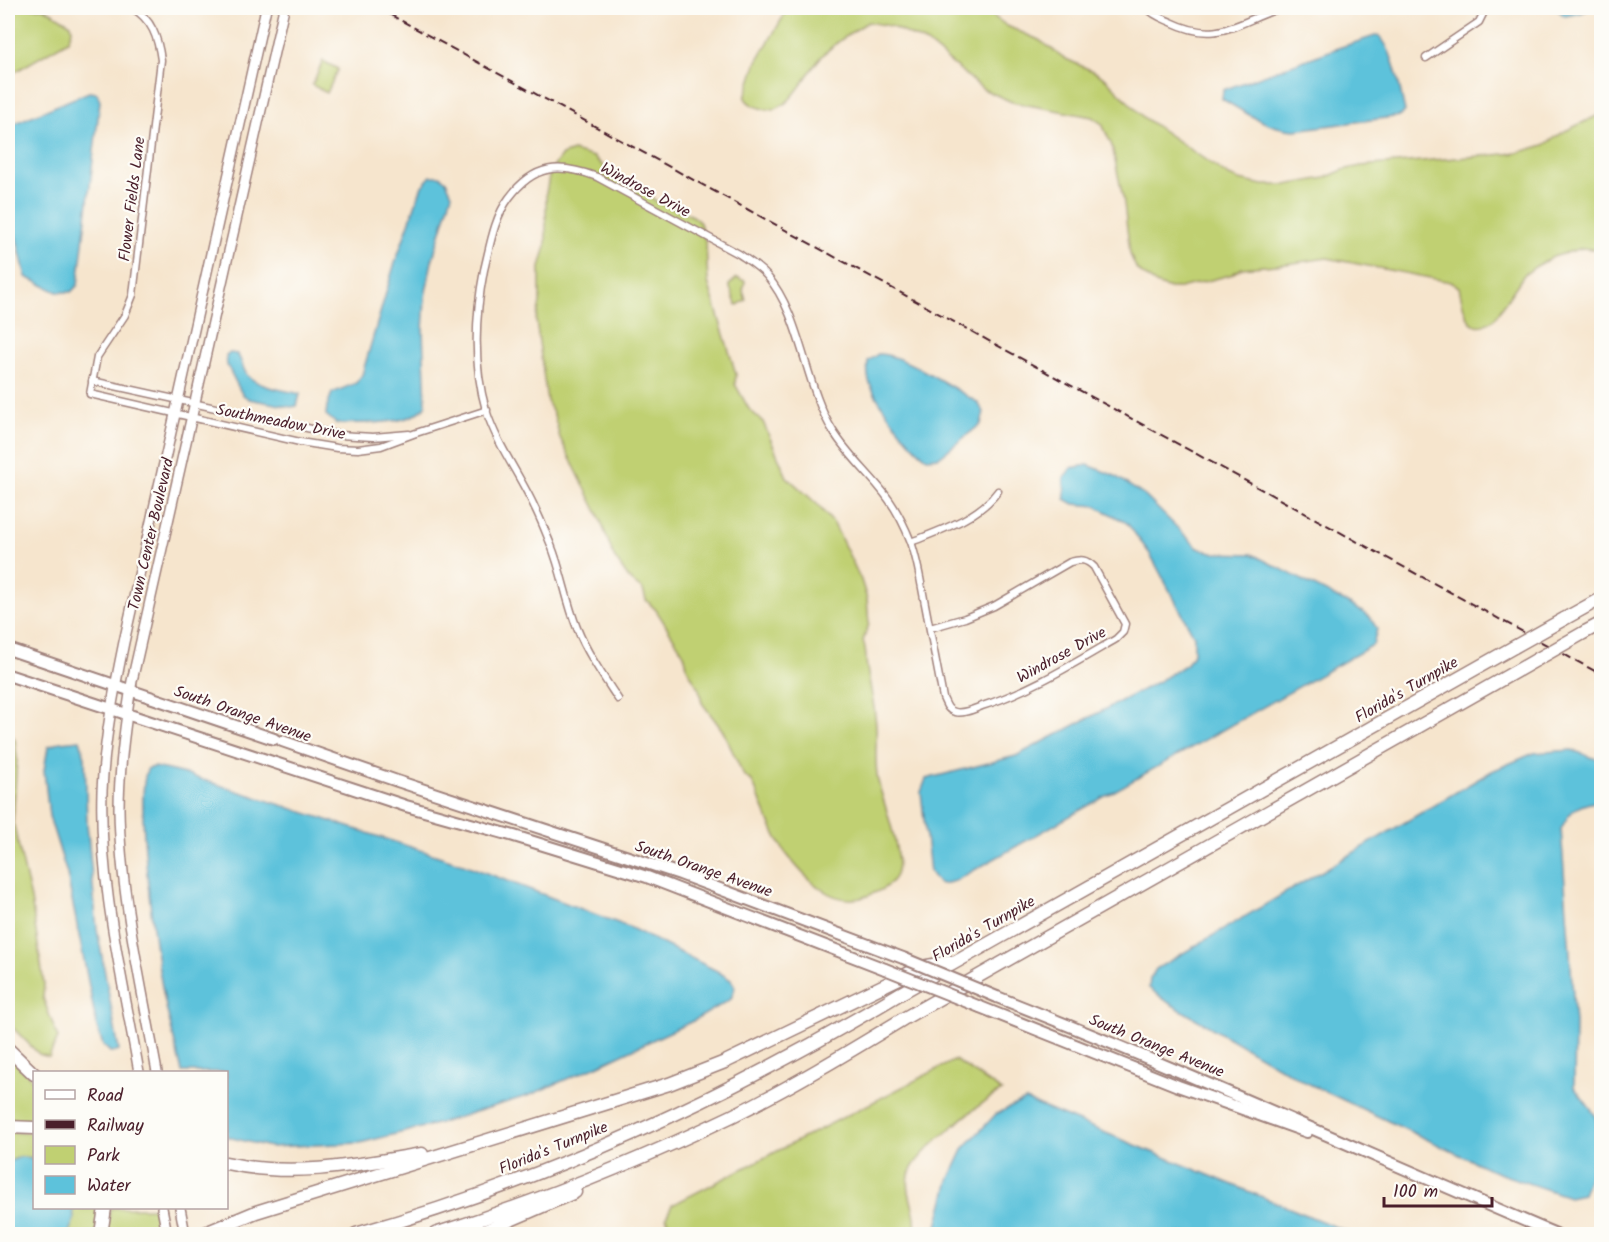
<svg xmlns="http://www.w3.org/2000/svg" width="1609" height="1242" font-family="Kalam,sans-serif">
<rect width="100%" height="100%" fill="#fdfcf7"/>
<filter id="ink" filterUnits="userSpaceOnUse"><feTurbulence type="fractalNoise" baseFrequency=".0167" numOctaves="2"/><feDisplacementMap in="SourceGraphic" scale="12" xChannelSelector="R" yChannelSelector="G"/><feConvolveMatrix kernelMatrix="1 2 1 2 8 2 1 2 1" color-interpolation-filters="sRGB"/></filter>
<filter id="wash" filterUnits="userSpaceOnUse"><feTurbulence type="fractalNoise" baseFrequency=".008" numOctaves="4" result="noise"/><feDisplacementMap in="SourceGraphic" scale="24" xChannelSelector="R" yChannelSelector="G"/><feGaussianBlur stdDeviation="1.35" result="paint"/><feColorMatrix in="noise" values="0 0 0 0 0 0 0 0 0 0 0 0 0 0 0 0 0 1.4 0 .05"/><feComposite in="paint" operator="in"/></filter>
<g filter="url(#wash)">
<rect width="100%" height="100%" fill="#f6e5cd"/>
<!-- green -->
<g fill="#c0d072" stroke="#85784e" stroke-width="1.5">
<path d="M 8,8 L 44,8 L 71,24 L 72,30 L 68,41 L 8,76 Z"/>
<path d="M 786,8 L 982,8 L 1007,26 L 1039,40 L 1066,59 L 1095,72 L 1106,79 L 1143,117 L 1229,176 L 1239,180 L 1263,185 L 1286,185 L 1325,178 L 1343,170 L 1361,166 L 1517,153 L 1544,145 L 1565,131 L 1601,114 L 1601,250 L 1582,248 L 1553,257 L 1535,267 L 1523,276 L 1495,318 C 1467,341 1463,306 1459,287 L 1451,282 L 1327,258 L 1286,264 L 1242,268 L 1230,275 L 1180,288 L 1167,288 L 1156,284 L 1137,270 L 1130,254 L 1124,203 L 1112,146 L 1102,124 L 1092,117 L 1012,102 L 983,89 L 927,43 L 890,26 L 868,22 C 853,31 836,42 823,55 C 806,71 790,119 760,108 C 753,106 748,103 745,98 L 757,61 L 782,19 Z"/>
<path d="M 323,61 L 338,69 L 327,93 L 312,85 Z"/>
<path d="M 573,151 L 594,157 L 622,185 L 644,191 L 657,202 L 693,216 L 700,223 L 706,244 L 708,282 L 736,374 L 735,384 L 749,409 L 763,422 L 787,477 L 816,503 L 834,524 L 861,580 L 867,599 L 869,624 L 863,641 C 867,650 865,658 867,668 C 870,687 875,707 876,726 C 877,745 874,762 878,781 C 883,802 904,856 896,875 C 890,887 879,891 867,896 C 833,910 803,876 785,852 C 773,835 761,801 752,781 L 744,776 L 723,731 L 702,703 L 699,689 L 688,670 L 684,654 L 656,610 L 646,600 L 643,590 L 630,580 L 614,557 L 599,516 L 560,438 L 554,415 L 547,401 L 536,320 L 540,303 L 540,267 L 546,246 L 546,193 L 550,171 L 562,155 Z"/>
<path d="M 737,278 L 745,281 L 743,291 L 746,300 L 738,305 L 736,304 L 729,285 Z"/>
<path d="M 8,728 L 15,740 L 17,758 L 13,822 L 31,899 L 44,984 L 43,998 L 58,1038 L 49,1057 L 39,1054 L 8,1023 Z"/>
<path d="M 8,1056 L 34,1081 L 34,1122 L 8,1122 Z"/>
<path d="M 955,1060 L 1002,1091 C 981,1102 914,1154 909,1175 C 905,1197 920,1214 914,1234 L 673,1234 L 666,1217 L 672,1205 Z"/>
<path d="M 8,1132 L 34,1133 L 34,1158 L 20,1157 L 8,1162 Z"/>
<path d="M 73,1208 L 99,1208 L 96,1234 L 68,1234 L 74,1220 Z"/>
<path d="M 110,1208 L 154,1208 L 159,1234 L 107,1234 Z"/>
</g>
<!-- water -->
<g fill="#5dc2db" stroke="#547083" stroke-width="1.5">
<path d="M 1555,8 L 1593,8 L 1580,13 L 1565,16 Z"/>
<path d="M 1378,35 C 1394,48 1400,91 1405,111 L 1401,116 L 1295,130 C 1268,129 1245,112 1222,99 L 1223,90 L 1338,48 Z"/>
<path d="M 89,92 L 97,93 L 100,101 L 78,285 L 71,292 L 57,292 L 26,277 L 15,232 L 8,185 L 8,126 Z"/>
<path d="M 431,176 L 440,176 L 446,181 L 452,194 L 432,261 L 425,297 L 423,331 L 426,405 C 412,427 361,422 337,424 L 326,415 L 327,406 L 332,393 L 356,383 L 362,375 L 393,269 L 422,186 Z"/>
<path d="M 230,353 L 237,354 C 242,360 243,371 248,376 C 260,388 285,390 300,394 L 297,406 L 291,407 L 249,399 L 242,394 L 227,365 L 226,355 Z"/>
<path d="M 878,354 C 903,354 954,389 977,402 L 984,412 L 981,424 L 939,457 L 927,458 C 909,445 879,405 870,384 C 867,376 867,370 868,361 Z"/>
<path d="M 1088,465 L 1115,476 L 1145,496 L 1198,548 L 1215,553 L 1252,554 L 1353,606 L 1370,617 L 1377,629 L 1373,645 L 955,881 L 943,884 L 938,883 L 930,872 L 921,792 L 926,779 L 1016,756 L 1161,680 L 1187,664 L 1194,652 L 1194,636 L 1150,554 L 1127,523 L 1096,506 L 1074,504 L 1065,499 L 1064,478 L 1071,468 Z"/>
<path d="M 80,740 L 85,757 L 87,824 L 97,929 L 119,1051 L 110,1052 L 103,1045 L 97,1027 L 67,874 L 49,816 L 44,770 L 48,747 L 60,742 Z"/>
<path d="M 1572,750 L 1602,761 L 1601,801 C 1579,804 1571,808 1561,829 L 1575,1023 L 1574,1087 L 1595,1115 L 1600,1135 L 1592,1170 L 1583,1194 L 1569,1197 L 1498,1173 L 1303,1081 L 1169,1003 L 1149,988 L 1150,979 L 1156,969 L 1492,771 L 1534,753 Z"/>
<path d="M 155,767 L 185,774 L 463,864 L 631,928 L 717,971 L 731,980 L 735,987 L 731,999 L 697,1019 L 599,1065 L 530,1095 L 440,1123 L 360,1143 L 270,1147 L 227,1137 L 226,1072 L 182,1072 C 176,1046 168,1019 163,992 C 156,955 133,794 148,768 Z"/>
<path d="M 1025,1100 L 1353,1234 L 935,1234 L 949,1180 L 964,1148 L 996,1114 Z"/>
<path d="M 20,1157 L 34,1158 L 34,1208 L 73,1208 L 74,1220 L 68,1234 L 8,1234 L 8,1162 Z"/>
</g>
</g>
<g filter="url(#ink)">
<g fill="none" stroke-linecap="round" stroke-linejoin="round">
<!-- minor casing -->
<g stroke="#a0827c" stroke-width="9">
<g id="minor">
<path d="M 132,8 C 152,19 158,38 161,60 L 133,295 L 125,315 L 97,357 L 90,394 L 300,442 L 337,448 L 358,449 L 381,446 L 416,433 L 487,410"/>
<path d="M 1147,8 C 1153,15 1162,18 1171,22 C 1219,45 1236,22 1281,8"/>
<path d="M 1426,58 L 1479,22 L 1486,8"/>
<path d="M 92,381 L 339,435 L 373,437 L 409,434"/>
<path d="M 911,542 C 941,530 979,518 998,491"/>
<path d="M 618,699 C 603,676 587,653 577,628 C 566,601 562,572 551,545 C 546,533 541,520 535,508 C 520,475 497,445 486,410 C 473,365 475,316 484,270 C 490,246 494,218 509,198 C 534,164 560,163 597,177 L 739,254 C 749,261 759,267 767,276 C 801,314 805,387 833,431 C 846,452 863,468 879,487 C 892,502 904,524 911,542 C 918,562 921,584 925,604 C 931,636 937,667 943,698 C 946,704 947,710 955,712 C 963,714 974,709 982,706 C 1030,691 1073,664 1116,639 L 1123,632 L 1125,624 L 1094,567 C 1086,559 1081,559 1070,562 L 994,606 L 965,618 L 930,628"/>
</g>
</g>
<!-- secondary casing -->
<g stroke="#a0827c" stroke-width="12">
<g id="secondary">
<path d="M 139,1072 C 123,980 99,886 102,791 C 104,741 114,691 124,642 L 266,8"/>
<path d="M 157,1072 C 142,988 120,894 119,809 C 119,766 125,724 132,681 L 284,8"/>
<path d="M 162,1208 L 167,1234"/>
<path d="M 180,1208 L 185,1234"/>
</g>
</g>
<!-- primary casing -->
<g stroke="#a0827c" stroke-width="14">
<g id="primary">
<path d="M 8,649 L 274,739"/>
<path d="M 8,675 L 406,806 L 514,836 L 647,877 L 885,969"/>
<path d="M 282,741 L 397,781 L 680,874 L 903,958"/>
<path d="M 997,997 C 1186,1071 1370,1155 1556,1234"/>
<path d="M 980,1007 L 1178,1086 L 1307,1132"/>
</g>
</g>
<!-- motorway casing -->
<g stroke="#a0827c" stroke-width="15">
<g id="motorway">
<path d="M 1564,619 L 1602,598"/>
<path d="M 1585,632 L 1602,623"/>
<path d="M 8,1049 L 34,1074"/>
<path d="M 8,1127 L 34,1128"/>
<path d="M 226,1163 C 291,1178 358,1165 422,1154"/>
<path d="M 101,1234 L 105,1208"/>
<path d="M 203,1234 L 256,1212 L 669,1084 L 725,1062 L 922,967 L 950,962"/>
<path d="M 356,1234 C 548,1180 731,1095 901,993 L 1514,647"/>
<path d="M 435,1234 C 535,1203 638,1161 732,1116 C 791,1087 847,1053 903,1019 L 1536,660"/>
<path d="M 478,1234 L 575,1192"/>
</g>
</g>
<!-- minor -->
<use href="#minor" stroke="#fff" stroke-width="6"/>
<!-- secondary -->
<use href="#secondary" stroke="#fff" stroke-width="9"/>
<!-- primary -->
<use href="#primary" stroke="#fff" stroke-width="10"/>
<!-- motorway -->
<use href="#motorway" stroke="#fff" stroke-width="12"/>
<!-- rail -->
<path stroke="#4a1f2b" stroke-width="2" stroke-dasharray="9 4.5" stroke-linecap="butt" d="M 378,8 L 1602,675"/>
<!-- primary-bridge casing -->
<g stroke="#a0827c" stroke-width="14" stroke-linecap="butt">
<g id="primary-bridge">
<path d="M 903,958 L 997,997"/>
<path d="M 885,969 L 980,1007"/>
</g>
</g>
<!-- motorway-bridge casing -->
<g stroke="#a0827c" stroke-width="15" stroke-linecap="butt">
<g id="motorway-bridge">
<path d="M 1514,647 L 1564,619"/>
<path d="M 1536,660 L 1585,632"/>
</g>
</g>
<!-- primary-bridge -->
<use href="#primary-bridge" stroke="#fff" stroke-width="10"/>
<!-- motorway-bridge -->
<use href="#motorway-bridge" stroke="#fff" stroke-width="12"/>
</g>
</g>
<g text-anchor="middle" stroke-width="4.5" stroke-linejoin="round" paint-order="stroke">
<!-- street labels -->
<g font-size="16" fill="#4a1f2b" stroke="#fdfcf7">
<text transform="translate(646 189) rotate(28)" y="6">Windrose Drive</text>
<text transform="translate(131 199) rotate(-83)" y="6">Flower Fields Lane</text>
<text transform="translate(281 421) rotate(11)" y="6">Southmeadow Drive</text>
<text transform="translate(150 534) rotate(-77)" y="6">Town Center Boulevard</text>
<text transform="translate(1061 654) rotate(-29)" y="6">Windrose Drive</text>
<text transform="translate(1406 689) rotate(-30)" y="6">Florida's Turnpike</text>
<text transform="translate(243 713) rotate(19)" y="6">South Orange Avenue</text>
<text transform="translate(704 868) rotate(19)" y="6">South Orange Avenue</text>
<text transform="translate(983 928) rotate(-30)" y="6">Florida's Turnpike</text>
<text transform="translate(1157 1045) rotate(22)" y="6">South Orange Avenue</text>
<text transform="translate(553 1147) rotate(-22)" y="6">Florida's Turnpike</text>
</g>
</g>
<!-- margin -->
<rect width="1609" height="1242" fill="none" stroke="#fdfcf7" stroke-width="30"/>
<!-- legend -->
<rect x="33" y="1071" width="195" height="138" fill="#fdfcf7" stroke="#b5a4a5" stroke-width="1.5"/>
<rect x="45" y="1090" width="30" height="9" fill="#ffffff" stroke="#b5a4a5" stroke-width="1.5"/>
<text x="87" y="1101" font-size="18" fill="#4a1f2b">Road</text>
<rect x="45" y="1120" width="30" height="9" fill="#4a1f2b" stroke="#b5a4a5" stroke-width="1.5"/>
<text x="87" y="1131" font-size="18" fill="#4a1f2b">Railway</text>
<rect x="45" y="1146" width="30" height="18" fill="#c0d072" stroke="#b5a4a5" stroke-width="1.5"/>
<text x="87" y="1161" font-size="18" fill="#4a1f2b">Park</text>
<rect x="45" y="1176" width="30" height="18" fill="#5dc2db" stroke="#b5a4a5" stroke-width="1.5"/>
<text x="87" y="1191" font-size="18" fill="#4a1f2b">Water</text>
<!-- scale -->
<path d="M1384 1197v9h108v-9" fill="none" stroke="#4a1f2b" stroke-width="3"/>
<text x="1393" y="1197" font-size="18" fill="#4a1f2b" stroke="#fdfcf7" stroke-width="4.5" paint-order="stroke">100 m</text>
</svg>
